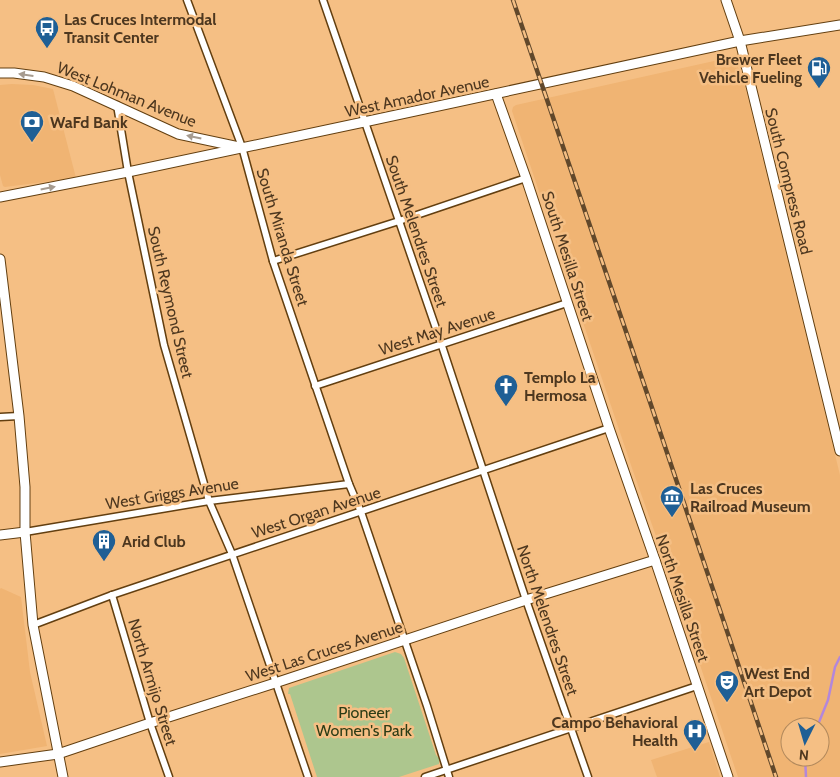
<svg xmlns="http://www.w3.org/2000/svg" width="840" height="777" font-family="Cabin,sans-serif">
<rect width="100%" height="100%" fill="#f5bf84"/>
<!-- built -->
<g fill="#f0b473" fill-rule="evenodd">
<path d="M 723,59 L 730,60 L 736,64 L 742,74 L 840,475 L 840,777 L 738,777 L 662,553 L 633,471 L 512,111 L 513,107 L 516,105 ZM 790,727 L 820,727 L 820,757 L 790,757 Z"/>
<path d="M 12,84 L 33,85 L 53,89 L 76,178 L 5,187 L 3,186 L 0,175 L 0,85 Z"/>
<path d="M 1,588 L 21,597 L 30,672 L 47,746 L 0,754 L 0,589 Z"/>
<path d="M 709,742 L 720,777 L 657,777 L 651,760 Z"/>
</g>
<!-- green -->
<path fill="#adc68e" d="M 395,652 L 401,654 L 404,658 L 436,755 L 439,758 L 439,764 L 399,777 L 317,777 L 290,694 L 288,694 L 289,688 Z"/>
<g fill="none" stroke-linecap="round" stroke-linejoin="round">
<!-- stream -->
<g stroke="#b387da" stroke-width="2.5">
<path d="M 817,727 L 828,700 L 835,667 L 840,657"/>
<path d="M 805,757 L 806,777"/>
</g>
<!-- street casing -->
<g stroke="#633f10" stroke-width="9">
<g id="street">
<path d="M 187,0 L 242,147 L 273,261 L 349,484 L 361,512 L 427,706 L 449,777"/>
<path d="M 323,0 L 441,343 L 526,600 L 588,777"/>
<path d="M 117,105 L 128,172 L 164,345 L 209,501 L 232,554 L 308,777"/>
<path d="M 273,261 L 399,221 L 526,178"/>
<path d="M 315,386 L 567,303"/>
<path d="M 0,417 L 19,416"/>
<path d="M 25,532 L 209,501 L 349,484"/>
<path d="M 112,595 L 150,723 L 169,777"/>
<path d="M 33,625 L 112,595 L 609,428"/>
<path d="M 425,777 L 697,686"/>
</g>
</g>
<!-- secondary casing -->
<g stroke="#633f10" stroke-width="11">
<g id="secondary">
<path d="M 726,0 L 740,41 L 840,451"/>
<path d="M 0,73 L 14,73 L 44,77 L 73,86 L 178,134 L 239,147"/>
<path d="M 496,94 L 526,178 L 609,428 L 655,560 L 728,777"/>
<path d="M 0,197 L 128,172 L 364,122 L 740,41 L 840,25"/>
<path d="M 0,259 L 19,416 L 25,487 L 25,532 L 33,625 L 63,777"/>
<path d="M 0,535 L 25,532"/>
<path d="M 0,762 L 58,754 L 150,723 L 275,683 L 526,600 L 655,560"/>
</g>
</g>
<!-- street -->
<use href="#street" stroke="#fff" stroke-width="6"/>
<!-- secondary -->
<use href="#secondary" stroke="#fff" stroke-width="9"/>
<!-- rail casing -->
<g stroke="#61482b" stroke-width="4.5">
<path id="rail" d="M 513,0 L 649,399 L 776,777"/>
</g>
<!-- rail -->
<use href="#rail" stroke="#f5bf84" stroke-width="2.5" stroke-dasharray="8" stroke-linecap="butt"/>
</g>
<!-- one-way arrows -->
<defs><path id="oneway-solid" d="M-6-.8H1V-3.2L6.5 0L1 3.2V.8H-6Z" transform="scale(1.25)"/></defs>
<g fill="#a69b8f">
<use href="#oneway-solid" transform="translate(26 75) rotate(-172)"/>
<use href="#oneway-solid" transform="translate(194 137) rotate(-168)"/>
<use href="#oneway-solid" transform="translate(48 188) rotate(-11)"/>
</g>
<!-- icons -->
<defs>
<g id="bus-pin" transform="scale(1.25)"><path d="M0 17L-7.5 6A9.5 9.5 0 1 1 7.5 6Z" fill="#1f5f95" stroke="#f5bf84"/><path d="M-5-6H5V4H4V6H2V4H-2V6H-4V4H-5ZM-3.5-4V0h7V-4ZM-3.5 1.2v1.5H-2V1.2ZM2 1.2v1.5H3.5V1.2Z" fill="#fff"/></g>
<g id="fuel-pin" transform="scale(1.25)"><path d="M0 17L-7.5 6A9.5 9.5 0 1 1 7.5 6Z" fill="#1f5f95" stroke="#f5bf84"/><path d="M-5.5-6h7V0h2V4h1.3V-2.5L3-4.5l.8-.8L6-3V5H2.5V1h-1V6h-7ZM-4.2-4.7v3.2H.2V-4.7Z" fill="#fff"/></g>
<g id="bank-pin" transform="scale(1.25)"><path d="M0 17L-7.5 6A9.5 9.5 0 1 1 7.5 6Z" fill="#1f5f95" stroke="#f5bf84"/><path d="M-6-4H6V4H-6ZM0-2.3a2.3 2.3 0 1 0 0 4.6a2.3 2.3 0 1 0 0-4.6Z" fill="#fff"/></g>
<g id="church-pin" transform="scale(1.25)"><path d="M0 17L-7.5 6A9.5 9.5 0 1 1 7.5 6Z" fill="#1f5f95" stroke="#f5bf84"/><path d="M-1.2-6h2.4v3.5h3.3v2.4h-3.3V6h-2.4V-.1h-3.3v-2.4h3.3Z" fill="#fff"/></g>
<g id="museum-pin" transform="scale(1.25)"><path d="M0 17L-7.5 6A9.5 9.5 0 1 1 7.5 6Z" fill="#1f5f95" stroke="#f5bf84"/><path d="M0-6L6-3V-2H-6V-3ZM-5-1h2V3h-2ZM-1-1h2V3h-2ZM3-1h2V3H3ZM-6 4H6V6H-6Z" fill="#fff"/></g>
<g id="building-pin" transform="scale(1.25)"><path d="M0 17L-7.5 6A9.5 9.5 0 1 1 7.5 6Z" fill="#1f5f95" stroke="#f5bf84"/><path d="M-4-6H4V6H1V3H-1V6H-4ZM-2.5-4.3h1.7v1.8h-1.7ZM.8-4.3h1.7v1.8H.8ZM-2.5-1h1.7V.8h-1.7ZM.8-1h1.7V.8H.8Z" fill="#fff"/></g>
<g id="theatre-pin" transform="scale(1.25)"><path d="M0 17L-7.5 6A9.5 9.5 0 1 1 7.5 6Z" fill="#1f5f95" stroke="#f5bf84"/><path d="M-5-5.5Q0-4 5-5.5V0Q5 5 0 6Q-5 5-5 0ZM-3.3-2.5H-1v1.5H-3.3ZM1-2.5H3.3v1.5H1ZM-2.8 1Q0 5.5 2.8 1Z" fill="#fff"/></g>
<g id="hospital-pin" transform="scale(1.25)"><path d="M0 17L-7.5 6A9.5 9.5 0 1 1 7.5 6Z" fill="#1f5f95" stroke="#f5bf84"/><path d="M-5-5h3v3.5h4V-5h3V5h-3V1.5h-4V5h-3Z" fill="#fff"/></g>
</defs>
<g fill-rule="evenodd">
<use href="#bus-pin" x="47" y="28"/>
<use href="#fuel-pin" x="819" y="68"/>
<use href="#bank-pin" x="32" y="122"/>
<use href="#church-pin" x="506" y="386"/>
<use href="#museum-pin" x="672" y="497"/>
<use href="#building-pin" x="104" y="541"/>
<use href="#theatre-pin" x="727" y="682"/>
<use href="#hospital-pin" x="695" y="731"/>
</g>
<g text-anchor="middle" stroke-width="5" stroke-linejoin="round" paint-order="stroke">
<!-- poi labels -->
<g font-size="16" font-weight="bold" fill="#4d371f" stroke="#f5bf84" text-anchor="start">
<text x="64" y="25">Las Cruces Intermodal<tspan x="64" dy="18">Transit Center</tspan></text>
<text x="802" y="65" text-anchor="end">Brewer Fleet<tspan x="802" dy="18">Vehicle Fueling</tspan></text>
<text x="50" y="128">WaFd Bank</text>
<text x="524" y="383">Templo La<tspan x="524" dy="18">Hermosa</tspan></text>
<text x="690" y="494">Las Cruces<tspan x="690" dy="18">Railroad Museum</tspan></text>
<text x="122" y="547">Arid Club</text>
<text x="744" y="679">West End<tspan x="744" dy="18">Art Depot</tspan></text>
<text x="678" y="728" text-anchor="end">Campo Behavioral<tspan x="678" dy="18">Health</tspan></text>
</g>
<!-- street labels -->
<g font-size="16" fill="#4d371f" stroke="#f5bf84">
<text transform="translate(127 94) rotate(22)" y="6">West Lohman Avenue</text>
<text transform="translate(417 96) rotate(-12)" y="6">West Amador Avenue</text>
<text transform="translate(789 181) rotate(76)" y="6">South Compress Road</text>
<text transform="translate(417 231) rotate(71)" y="6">South Melendres Street</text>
<text transform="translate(283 237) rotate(73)" y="6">South Miranda Street</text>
<text transform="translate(568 256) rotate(72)" y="6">South Mesilla Street</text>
<text transform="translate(171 302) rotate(77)" y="6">South Reymond Street</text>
<text transform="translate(437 331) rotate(-18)" y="6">West May Avenue</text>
<text transform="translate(172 493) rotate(-9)" y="6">West Griggs Avenue</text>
<text transform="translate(316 512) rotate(-18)" y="6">West Organ Avenue</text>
<text transform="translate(683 598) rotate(71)" y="6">North Mesilla Street</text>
<text transform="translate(548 620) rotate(71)" y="6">North Melendres Street</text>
<text transform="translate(324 651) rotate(-18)" y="6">West Las Cruces Avenue</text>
<text transform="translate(153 682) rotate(73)" y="6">North Armijo Street</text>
</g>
<!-- park labels -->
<g font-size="16" fill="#2c3c16" stroke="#f5bf84">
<text x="364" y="718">Pioneer<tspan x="364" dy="18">Women's Park</tspan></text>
</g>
</g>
<!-- north arrow -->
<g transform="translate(805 742) rotate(185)"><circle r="24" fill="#f5bf84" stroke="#b2895c"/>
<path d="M0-4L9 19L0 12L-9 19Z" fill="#1f5f95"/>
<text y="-8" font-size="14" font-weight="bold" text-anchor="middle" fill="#4d371f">N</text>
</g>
</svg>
